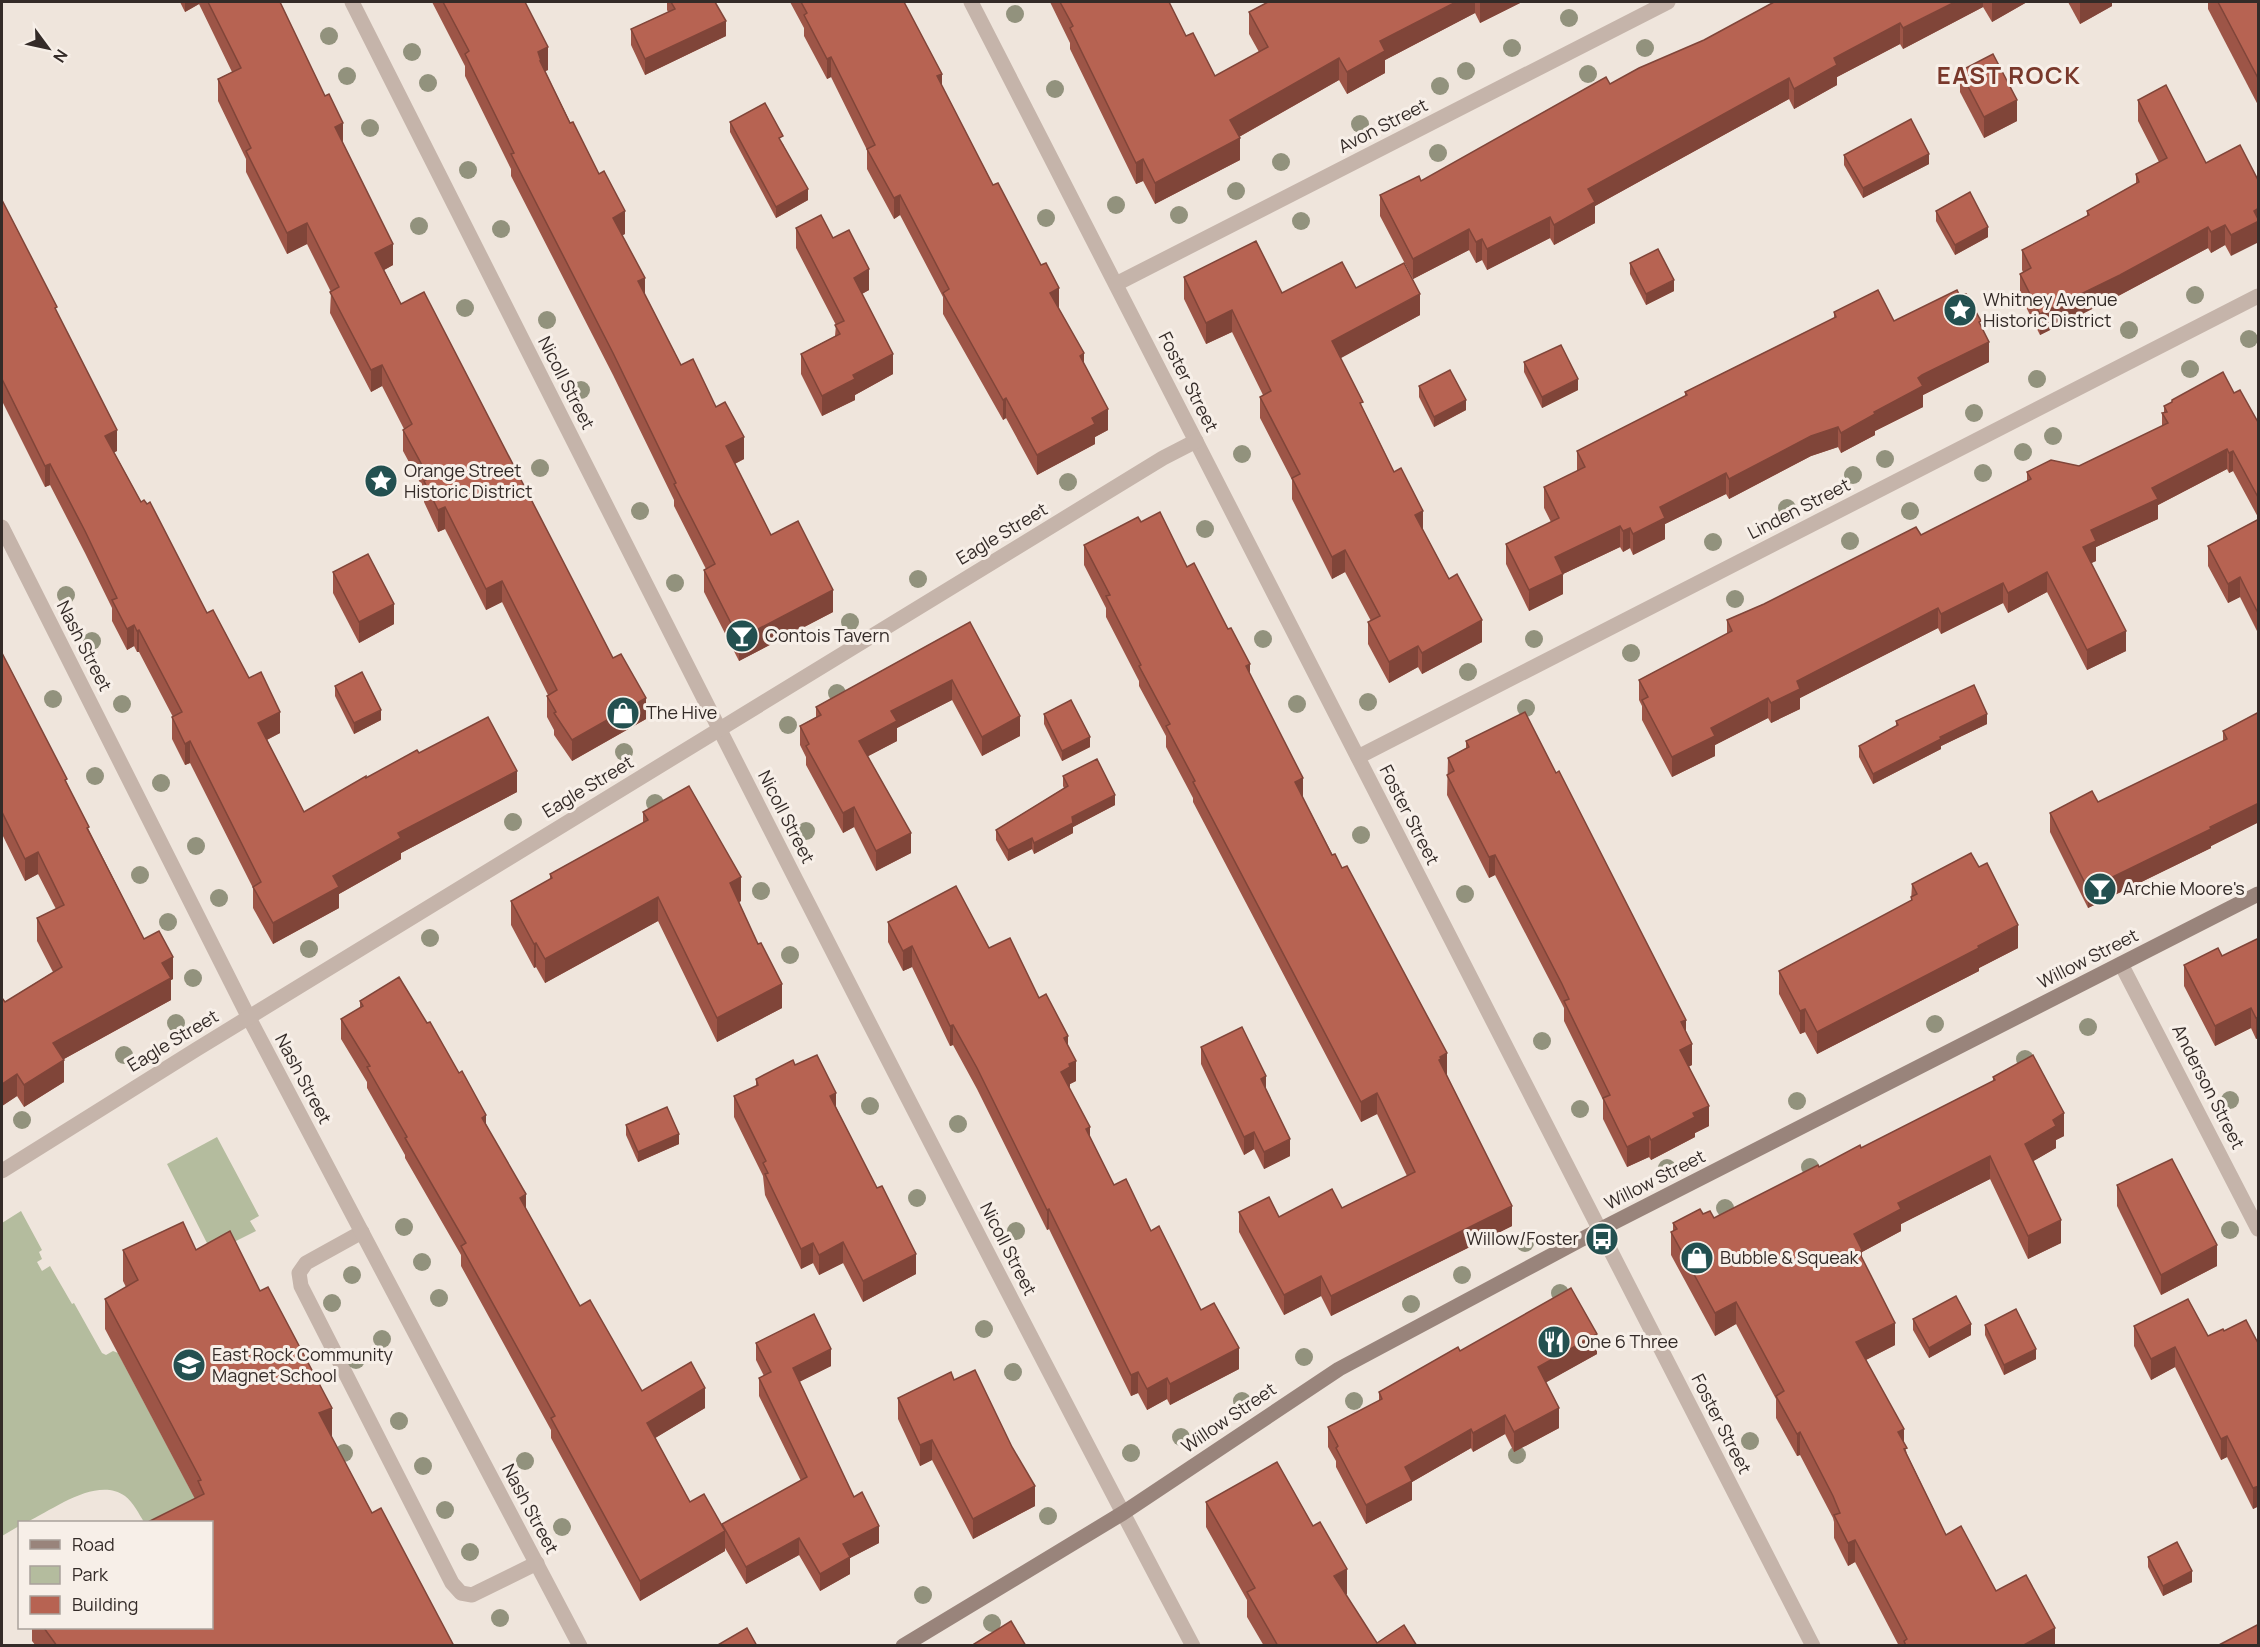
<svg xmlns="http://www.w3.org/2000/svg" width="2260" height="1647" font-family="Manrope,sans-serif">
<rect width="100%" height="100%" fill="#efe5dc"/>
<!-- green -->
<g fill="#b4bc9e">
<path d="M 217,1137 L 259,1216 L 250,1221 L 256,1231 L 212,1253 L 167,1164 Z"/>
<path d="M 21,1211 L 42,1250 L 39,1252 L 42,1259 L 37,1262 L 42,1271 L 50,1266 L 72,1304 L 74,1303 L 102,1353 L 106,1355 L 113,1351 L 118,1353 L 198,1504 L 179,1522 L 144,1522 C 139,1514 133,1502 125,1496 C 97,1476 54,1509 27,1522 L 20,1522 L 19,1526 L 2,1536 L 2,1223 Z"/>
</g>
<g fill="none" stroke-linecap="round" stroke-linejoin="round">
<!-- lane -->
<path stroke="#c5b4aa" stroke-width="15" d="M 362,1232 L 306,1263 L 299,1273 L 301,1286 L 452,1583 L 461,1593 L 472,1595 L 537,1563"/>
<!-- street -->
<g stroke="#c5b4aa" stroke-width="15">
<path d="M 352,2 C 629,551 905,1101 1193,1646"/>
<path d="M 971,2 L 1813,1646"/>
<path d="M 1116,284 L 1668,2"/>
<path d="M 2,527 L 249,1018 L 580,1646"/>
<path d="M 1358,757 L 2258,296"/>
<path d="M 2121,964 L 2258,1229"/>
<path d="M 2,1171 L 197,1049 L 1163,458 L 1196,441"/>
</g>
<!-- secondary -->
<path stroke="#99847b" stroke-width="15" d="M 903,1646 L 1123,1513 L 1339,1369 L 1599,1230 L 2258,894"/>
</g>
<!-- trees -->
<g fill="#92927d">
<circle cx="1015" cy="14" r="9"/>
<circle cx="1569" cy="18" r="9"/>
<circle cx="329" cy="36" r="9"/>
<circle cx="1512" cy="48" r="9"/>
<circle cx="1645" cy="48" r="9"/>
<circle cx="412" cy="52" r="9"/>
<circle cx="1466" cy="71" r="9"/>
<circle cx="1588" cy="74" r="9"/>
<circle cx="347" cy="76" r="9"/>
<circle cx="428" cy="83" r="9"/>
<circle cx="1440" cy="86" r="9"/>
<circle cx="1055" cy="89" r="9"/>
<circle cx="1360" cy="124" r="9"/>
<circle cx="370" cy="128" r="9"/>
<circle cx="1438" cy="153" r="9"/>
<circle cx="1281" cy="162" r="9"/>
<circle cx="468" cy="170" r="9"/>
<circle cx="1236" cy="191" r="9"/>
<circle cx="1116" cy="205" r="9"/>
<circle cx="1179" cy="215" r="9"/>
<circle cx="1046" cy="218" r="9"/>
<circle cx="1301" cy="221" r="9"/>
<circle cx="419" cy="226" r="9"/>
<circle cx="501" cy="229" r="9"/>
<circle cx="2195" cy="295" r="9"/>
<circle cx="465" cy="308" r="9"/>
<circle cx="547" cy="320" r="9"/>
<circle cx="2129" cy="330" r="9"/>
<circle cx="2249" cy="339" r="9"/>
<circle cx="2190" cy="369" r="9"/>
<circle cx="2037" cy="379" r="9"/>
<circle cx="581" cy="390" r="9"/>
<circle cx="1974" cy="413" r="9"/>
<circle cx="2053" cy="436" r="9"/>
<circle cx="2023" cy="452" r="9"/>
<circle cx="1242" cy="454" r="9"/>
<circle cx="1885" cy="459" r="9"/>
<circle cx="540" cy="468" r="9"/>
<circle cx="1983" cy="473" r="9"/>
<circle cx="1853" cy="475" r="9"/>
<circle cx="1068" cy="482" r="9"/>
<circle cx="1787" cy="508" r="9"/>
<circle cx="640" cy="511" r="9"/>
<circle cx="1910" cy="511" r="9"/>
<circle cx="1205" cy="529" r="9"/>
<circle cx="1850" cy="541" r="9"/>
<circle cx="1713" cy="542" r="9"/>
<circle cx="918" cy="579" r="9"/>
<circle cx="675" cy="583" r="9"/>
<circle cx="66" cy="595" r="9"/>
<circle cx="1735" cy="599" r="9"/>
<circle cx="850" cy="622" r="9"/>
<circle cx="1263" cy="639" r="9"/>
<circle cx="1534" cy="639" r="9"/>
<circle cx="92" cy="641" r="9"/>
<circle cx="1631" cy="653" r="9"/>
<circle cx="1468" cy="672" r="9"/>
<circle cx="837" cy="693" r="9"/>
<circle cx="53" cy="699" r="9"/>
<circle cx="1368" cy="702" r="9"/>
<circle cx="122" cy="704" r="9"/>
<circle cx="1297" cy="704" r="9"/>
<circle cx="1526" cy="708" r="9"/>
<circle cx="788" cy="725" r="9"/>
<circle cx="624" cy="752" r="9"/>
<circle cx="95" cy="776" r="9"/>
<circle cx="161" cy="783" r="9"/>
<circle cx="655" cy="803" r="9"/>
<circle cx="513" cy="822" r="9"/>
<circle cx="806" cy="831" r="9"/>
<circle cx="1361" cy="835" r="9"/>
<circle cx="196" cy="846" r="9"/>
<circle cx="140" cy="875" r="9"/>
<circle cx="761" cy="891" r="9"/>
<circle cx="1465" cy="894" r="9"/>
<circle cx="219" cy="898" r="9"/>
<circle cx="168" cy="922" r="9"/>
<circle cx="430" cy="938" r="9"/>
<circle cx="309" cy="949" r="9"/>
<circle cx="790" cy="955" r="9"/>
<circle cx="193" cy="978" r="9"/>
<circle cx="176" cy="1023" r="9"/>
<circle cx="1935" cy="1024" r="9"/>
<circle cx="2088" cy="1027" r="9"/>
<circle cx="1542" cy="1041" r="9"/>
<circle cx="124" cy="1055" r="9"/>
<circle cx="2025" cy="1059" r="9"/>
<circle cx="2230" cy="1100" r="9"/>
<circle cx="1797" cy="1101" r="9"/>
<circle cx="870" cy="1106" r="9"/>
<circle cx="1580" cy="1109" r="9"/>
<circle cx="22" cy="1120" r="9"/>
<circle cx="958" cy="1124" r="9"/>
<circle cx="1810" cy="1167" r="9"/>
<circle cx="1667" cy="1168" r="9"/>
<circle cx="917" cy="1198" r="9"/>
<circle cx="1725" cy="1208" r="9"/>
<circle cx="404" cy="1227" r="9"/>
<circle cx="2230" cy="1230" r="9"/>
<circle cx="1016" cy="1231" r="9"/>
<circle cx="1525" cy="1243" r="9"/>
<circle cx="422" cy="1262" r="9"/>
<circle cx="352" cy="1275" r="9"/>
<circle cx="1462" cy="1275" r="9"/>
<circle cx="1560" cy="1293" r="9"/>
<circle cx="439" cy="1298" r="9"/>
<circle cx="332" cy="1303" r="9"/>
<circle cx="1411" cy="1304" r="9"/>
<circle cx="984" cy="1329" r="9"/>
<circle cx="382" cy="1339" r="9"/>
<circle cx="1304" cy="1357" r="9"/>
<circle cx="356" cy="1360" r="9"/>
<circle cx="1013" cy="1372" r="9"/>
<circle cx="1242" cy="1401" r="9"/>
<circle cx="1354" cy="1401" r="9"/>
<circle cx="399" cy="1421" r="9"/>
<circle cx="1181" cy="1437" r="9"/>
<circle cx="1750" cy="1441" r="9"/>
<circle cx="344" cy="1453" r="9"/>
<circle cx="1131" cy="1453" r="9"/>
<circle cx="1517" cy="1455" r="9"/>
<circle cx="525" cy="1461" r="9"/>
<circle cx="423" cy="1466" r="9"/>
<circle cx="445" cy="1510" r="9"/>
<circle cx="1048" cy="1516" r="9"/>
<circle cx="562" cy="1527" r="9"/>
<circle cx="470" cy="1552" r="9"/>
<circle cx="923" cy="1595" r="9"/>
<circle cx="500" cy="1618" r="9"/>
<circle cx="992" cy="1623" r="9"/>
</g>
<!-- wall -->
<g fill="#9d5547">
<path d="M 180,2 L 280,2 L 343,144 L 393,265 L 384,270 L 401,304 L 646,719 L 572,761 L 554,735 L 554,730 L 547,717 L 547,696 L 548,695 L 502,602 L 486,610 L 445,529 L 438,532 L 424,502 L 424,490 L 403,451 L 403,430 L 404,429 L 382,386 L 371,392 L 330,313 L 331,292 L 307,244 L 287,254 L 246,172 L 246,159 L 218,101 L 218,79 L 232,72 L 199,4 L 185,12 Z"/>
<path d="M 432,2 L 525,2 L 548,70 L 545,71 L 625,234 L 622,235 L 645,295 L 681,365 L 716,407 L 744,459 L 735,464 L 771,535 L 833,612 L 739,661 L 704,592 L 704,570 L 706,569 L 674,506 L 674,500 L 613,375 L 511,176 L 511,169 L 465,76 L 465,66 Z"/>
<path d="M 667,2 L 715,2 L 726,36 L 645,75 L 631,45 L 631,29 L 668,12 L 667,10 Z"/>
<path d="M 790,2 L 904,2 L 942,86 L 993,185 L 1059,309 L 1084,365 L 1108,430 L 1095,437 L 1095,444 L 1037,475 L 1006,418 L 1003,420 L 943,314 L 943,297 L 900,215 L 894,219 L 867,169 L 867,150 L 831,77 L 827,79 L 804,36 L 804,28 Z"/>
<path d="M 1050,2 L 1169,2 L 1186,36 L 1215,76 L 1259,52 L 1249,34 L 1249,12 L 1268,2 L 1522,2 L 1480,23 L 1475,13 L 1385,60 L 1385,73 L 1347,94 L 1339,80 L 1239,137 L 1240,160 L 1155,204 L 1143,181 L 1136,184 L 1070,49 L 1070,43 Z"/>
<path d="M 1774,2 L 2027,2 L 1992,22 L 1983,7 L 1903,49 L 1900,44 L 1837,77 L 1837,85 L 1794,109 L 1789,99 L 1595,206 L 1595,223 L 1554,245 L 1550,238 L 1487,270 L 1482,260 L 1476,263 L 1469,250 L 1413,279 L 1380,216 L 1380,195 L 1421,181 L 1610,84 L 1704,40 Z"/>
<path d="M 2068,2 L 2112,2 L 2112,6 L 2080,24 Z"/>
<path d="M 2208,2 L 2259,2 L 2259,107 L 2208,9 Z"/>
<path d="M 1960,71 L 2017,121 L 1984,138 L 1960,92 Z"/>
<path d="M 2138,100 L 2206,163 L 2240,145 L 2231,256 L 2225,245 L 2211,253 L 2208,248 L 2120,295 L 2040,335 L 2020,295 L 2020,274 L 2023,272 L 2022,270 L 2022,250 L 2087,216 L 2087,211 L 2136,184 L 2136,174 L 2159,162 L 2138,121 Z"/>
<path d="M 730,122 L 783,144 L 808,200 L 776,218 L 730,132 Z"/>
<path d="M 1844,155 L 1929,164 L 1863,198 L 1844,165 Z"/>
<path d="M 2,200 L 57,313 L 117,451 L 114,452 L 141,502 L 207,613 L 249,678 L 280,733 L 267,740 L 304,812 L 366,778 L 419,753 L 517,792 L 401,853 L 401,859 L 339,894 L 339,908 L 273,944 L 253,908 L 253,888 L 190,763 L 185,765 L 172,739 L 172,717 L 173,717 L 139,652 L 137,652 L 134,646 L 127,650 L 112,621 L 112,608 L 85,553 L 50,485 L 45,487 L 2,401 Z"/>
<path d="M 1936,211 L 1988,237 L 1955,255 L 1936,221 Z"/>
<path d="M 796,228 L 833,238 L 869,290 L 862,294 L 893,374 L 855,395 L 855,400 L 822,416 L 801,374 L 801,354 L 835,336 L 836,325 L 796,248 Z"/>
<path d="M 1630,263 L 1674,291 L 1646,305 L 1630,274 Z"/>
<path d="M 1184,277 L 1282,293 L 1356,288 L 1420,315 L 1340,358 L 1363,409 L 1423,530 L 1482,642 L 1422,674 L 1418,667 L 1389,683 L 1368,644 L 1368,622 L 1371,621 L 1345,572 L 1332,579 L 1292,499 L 1292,480 L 1260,418 L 1260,397 L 1263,395 L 1232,332 L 1206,344 L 1184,299 Z"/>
<path d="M 1960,296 L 1981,325 L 1989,362 L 1923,395 L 1923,407 L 1875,431 L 1875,435 L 1841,453 L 1838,447 L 1811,456 L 1729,499 L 1726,494 L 1665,524 L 1665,539 L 1633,555 L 1630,548 L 1623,552 L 1620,547 L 1563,574 L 1563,594 L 1529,611 L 1506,564 L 1506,544 L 1551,522 L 1544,508 L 1544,487 L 1577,471 L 1577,451 L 1685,396 L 1685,392 L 1834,318 L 1834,312 L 1894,321 Z"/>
<path d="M 1524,362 L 1578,390 L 1542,408 L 1524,372 Z"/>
<path d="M 1419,386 L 1466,410 L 1434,427 L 1419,397 Z"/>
<path d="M 2234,393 L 2259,424 L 2259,519 L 2233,471 L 2229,473 L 2227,469 L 2158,505 L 2158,519 L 2096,547 L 2096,561 L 2091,563 L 2126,651 L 2087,670 L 2047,592 L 2008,613 L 2003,603 L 1941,634 L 1938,628 L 1800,698 L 1800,709 L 1771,723 L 1768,718 L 1715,745 L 1715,756 L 1672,777 L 1642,720 L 1642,706 L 1639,700 L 1639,680 L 1727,634 L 1727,620 L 1921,535 L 2027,481 L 2027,472 L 2079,466 L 2162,426 L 2162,413 L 2164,413 L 2164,406 Z"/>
<path d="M 2259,519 L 2259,635 L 2240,597 L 2228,603 L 2208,566 L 2208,546 Z"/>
<path d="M 1141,522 L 1187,567 L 1250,674 L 1303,798 L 1447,1074 L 1446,1074 L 1512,1226 L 1331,1316 L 1321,1296 L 1284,1315 L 1239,1232 L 1239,1212 L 1279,1217 L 1342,1208 L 1407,1176 L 1377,1114 L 1361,1122 L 1193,802 L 1193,798 L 1166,747 L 1166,736 L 1139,686 L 1139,681 L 1106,617 L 1106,608 L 1084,565 L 1084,545 Z"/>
<path d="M 333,572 L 394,624 L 359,643 L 333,593 Z"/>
<path d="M 970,622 L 1020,736 L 982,756 L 952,700 L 897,728 L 897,741 L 868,756 L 911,853 L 876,871 L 854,827 L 843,833 L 806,765 L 806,757 L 800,745 L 800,726 L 816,717 L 816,707 Z"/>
<path d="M 2,653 L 67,783 L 89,830 L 144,939 L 173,979 L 171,980 L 171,1000 L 64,1059 L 64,1082 L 24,1107 L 17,1096 L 2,1106 L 2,998 L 5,1002 L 53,972 L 37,941 L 37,918 L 56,909 L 38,874 L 25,881 L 2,834 Z"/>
<path d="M 335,686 L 381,720 L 354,734 L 335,696 Z"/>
<path d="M 2259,712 L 2259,822 L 2211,846 L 2211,848 L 2088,908 L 2050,832 L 2050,813 L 2098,802 L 2223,741 L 2223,731 Z"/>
<path d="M 1044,714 L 1090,747 L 1062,761 L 1044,724 Z"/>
<path d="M 1896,721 L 1987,724 L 1941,746 L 1941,749 L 1873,784 L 1859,757 L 1859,746 L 1896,726 Z"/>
<path d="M 1466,741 L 1686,1032 L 1692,1065 L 1689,1066 L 1709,1126 L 1695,1133 L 1695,1137 L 1651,1160 L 1649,1157 L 1627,1167 L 1603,1119 L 1603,1100 L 1564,1021 L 1564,1008 L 1562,1004 L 1495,875 L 1489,878 L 1447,795 L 1448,758 L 1466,748 Z"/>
<path d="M 1063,776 L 1115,805 L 1073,827 L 1073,833 L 1034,854 L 1032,849 L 1008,861 L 996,840 L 996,830 L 1064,788 L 1063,786 Z"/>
<path d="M 643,812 L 741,901 L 739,902 L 782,1008 L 717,1042 L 658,921 L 545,983 L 536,967 L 534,968 L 511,925 L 511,901 L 550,879 L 550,874 L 643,823 Z"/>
<path d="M 1912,884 L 2018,948 L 1979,968 L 1979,971 L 1817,1054 L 1805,1032 L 1800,1034 L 1779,994 L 1779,971 L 1911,901 Z"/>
<path d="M 888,922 L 989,948 L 1039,998 L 1068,1046 L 1076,1081 L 1070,1084 L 1069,1088 L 1090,1138 L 1114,1185 L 1151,1231 L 1239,1369 L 1170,1405 L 1167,1399 L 1147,1410 L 1138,1393 L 1131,1396 L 1049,1229 L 1047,1230 L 977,1089 L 953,1045 L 950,1046 L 912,967 L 903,971 L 888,942 Z"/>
<path d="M 2259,938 L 2259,1037 L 2256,1039 L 2251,1028 L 2215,1046 L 2184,986 L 2184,965 L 2222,956 Z"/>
<path d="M 360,1001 L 486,1124 L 526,1210 L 580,1306 L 642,1391 L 705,1408 L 655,1438 L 690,1502 L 722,1525 L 801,1481 L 759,1396 L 759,1378 L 764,1376 L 756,1360 L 756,1343 L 831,1366 L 799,1382 L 854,1497 L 879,1543 L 850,1558 L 850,1574 L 820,1591 L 799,1555 L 746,1584 L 725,1548 L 725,1551 L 640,1601 L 551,1438 L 551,1430 L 461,1266 L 461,1255 L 405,1158 L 405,1155 L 367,1088 L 367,1082 L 341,1039 L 341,1019 L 360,1008 Z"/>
<path d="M 1201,1047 L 1266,1090 L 1290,1156 L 1264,1169 L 1254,1149 L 1244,1155 L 1201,1064 Z"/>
<path d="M 795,1065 L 836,1107 L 916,1274 L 863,1302 L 843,1263 L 819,1275 L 813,1263 L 801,1269 L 765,1195 L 763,1176 L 734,1117 L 734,1096 L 756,1086 L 756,1079 Z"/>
<path d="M 1993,1077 L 2064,1136 L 2056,1140 L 2056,1148 L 2033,1161 L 2061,1243 L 2028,1259 L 1990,1179 L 1901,1224 L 1901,1231 L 1862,1252 L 1862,1258 L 1895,1345 L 1866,1360 L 1904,1443 L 1907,1454 L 1946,1535 L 1996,1591 L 2055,1646 L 1899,1646 L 1855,1562 L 1848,1566 L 1834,1538 L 1834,1522 L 1833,1518 L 1800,1455 L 1797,1456 L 1776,1418 L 1776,1399 L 1736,1324 L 1715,1336 L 1671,1255 L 1671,1232 L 1673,1231 L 1673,1223 L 1703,1214 L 1714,1218 L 1819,1167 L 1861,1148 L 1993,1081 Z"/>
<path d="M 626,1125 L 679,1144 L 638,1162 L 626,1135 Z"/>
<path d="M 2117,1185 L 2217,1266 L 2161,1295 L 2117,1206 Z"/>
<path d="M 123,1250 L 196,1250 L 332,1438 L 372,1513 L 454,1646 L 36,1646 L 32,1641 L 32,1628 L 212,1628 L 195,1499 L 105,1329 L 105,1299 L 126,1287 L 123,1281 Z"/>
<path d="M 1913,1319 L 1971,1335 L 1929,1358 L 1913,1330 Z"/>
<path d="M 1985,1325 L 2036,1359 L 2004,1375 L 1985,1335 Z"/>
<path d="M 2134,1326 L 2208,1336 L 2224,1331 L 2259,1345 L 2259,1506 L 2253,1509 L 2227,1457 L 2221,1460 L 2175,1367 L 2151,1380 L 2134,1346 Z"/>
<path d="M 1460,1351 L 1597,1354 L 1546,1382 L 1559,1428 L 1514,1452 L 1505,1434 L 1473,1452 L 1471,1448 L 1412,1482 L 1412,1500 L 1366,1524 L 1336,1467 L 1336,1461 L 1328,1447 L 1328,1427 L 1379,1401 L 1379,1392 Z"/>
<path d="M 954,1380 L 1035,1506 L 973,1539 L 932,1460 L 920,1466 L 898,1419 L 898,1398 Z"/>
<path d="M 1206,1502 L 1347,1594 L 1345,1594 L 1377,1643 L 1417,1646 L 1264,1646 L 1247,1617 L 1247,1600 L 1206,1527 Z"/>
<path d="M 2148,1557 L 2192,1582 L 2163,1596 L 2148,1567 Z"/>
</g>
<!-- shaded-wall -->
<g fill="#804539">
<path d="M 185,2 L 199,2 L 199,4 L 185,12 Z"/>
<path d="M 1456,2 L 1475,2 L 1475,13 L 1385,60 L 1385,73 L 1347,94 L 1347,72 L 1380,41 Z"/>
<path d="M 1480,2 L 1522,2 L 1480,23 Z"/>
<path d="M 1955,2 L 1983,2 L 1983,7 L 1903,49 L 1903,28 Z"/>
<path d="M 1992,2 L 2027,2 L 1992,22 Z"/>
<path d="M 2083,2 L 2112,2 L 2112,6 L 2080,24 L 2080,3 Z"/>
<path d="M 726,21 L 726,36 L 645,75 L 645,59 Z"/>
<path d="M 1900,23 L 1900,44 L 1837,77 L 1837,85 L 1794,109 L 1794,89 L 1834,58 Z"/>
<path d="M 548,47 L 548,70 L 541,73 L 538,52 Z"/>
<path d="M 831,57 L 831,77 L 827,79 L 827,59 Z"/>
<path d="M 1339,58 L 1339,80 L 1230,142 L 1230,120 Z"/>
<path d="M 942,74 L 942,94 L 937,76 Z"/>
<path d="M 1789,78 L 1789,99 L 1595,206 L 1595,223 L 1554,245 L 1554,225 L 1588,189 Z"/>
<path d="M 2017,100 L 2017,121 L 1984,138 L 1984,117 Z"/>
<path d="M 343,123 L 343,145 L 335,127 Z"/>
<path d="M 1240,138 L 1240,160 L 1155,204 L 1155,183 Z"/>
<path d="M 1929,154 L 1929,164 L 1863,198 L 1863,188 Z"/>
<path d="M 1143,159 L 1143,181 L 1136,184 L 1136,163 Z"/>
<path d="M 808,189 L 808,200 L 776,218 L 776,207 Z"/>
<path d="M 900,195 L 900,215 L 894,219 L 894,198 Z"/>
<path d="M 2259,208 L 2259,242 L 2231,256 L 2231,235 L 2254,211 Z"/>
<path d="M 625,211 L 625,234 L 613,240 L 613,218 Z"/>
<path d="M 1550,217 L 1550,238 L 1487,270 L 1487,249 Z"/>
<path d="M 307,223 L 307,244 L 287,254 L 287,233 Z"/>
<path d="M 2225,225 L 2225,245 L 2211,253 L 2211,232 Z"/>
<path d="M 1988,227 L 1988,237 L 1955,255 L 1955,245 Z"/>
<path d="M 2208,227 L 2208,248 L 2120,295 L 2040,335 L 2040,314 Z"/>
<path d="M 1469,229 L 1469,250 L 1413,279 L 1413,259 Z"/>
<path d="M 1482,239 L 1482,260 L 1476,263 L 1476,242 Z"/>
<path d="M 393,244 L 393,265 L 375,275 L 375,253 Z"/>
<path d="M 869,269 L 869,290 L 854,298 L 854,278 Z"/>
<path d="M 645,278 L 645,300 L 638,281 Z"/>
<path d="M 1674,280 L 1674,291 L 1646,305 L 1646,294 Z"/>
<path d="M 1059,288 L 1059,309 L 1050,293 Z"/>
<path d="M 1420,294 L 1420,315 L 1332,363 L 1332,341 Z"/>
<path d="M 1232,310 L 1232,332 L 1206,344 L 1206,323 Z"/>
<path d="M 1989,342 L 1989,362 L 1923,395 L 1923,407 L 1875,431 L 1875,435 L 1841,453 L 1841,433 L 1874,412 L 1922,375 Z"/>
<path d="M 1084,353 L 1084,374 L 1080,356 Z"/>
<path d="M 893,354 L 893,374 L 855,395 L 855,400 L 822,416 L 822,396 L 853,375 Z"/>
<path d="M 382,365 L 382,386 L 371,392 L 371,370 Z"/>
<path d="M 1578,379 L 1578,390 L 1542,408 L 1542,397 Z"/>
<path d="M 1006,398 L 1006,418 L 1003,420 L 1003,400 Z"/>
<path d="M 1466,400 L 1466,410 L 1434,427 L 1434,417 Z"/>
<path d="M 1108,409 L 1108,430 L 1095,437 L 1095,444 L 1037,475 L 1037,455 L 1092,418 Z"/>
<path d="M 1838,427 L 1838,447 L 1811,456 L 1729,499 L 1729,479 L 1811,436 Z"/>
<path d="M 117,430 L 117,451 L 105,457 L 105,436 Z"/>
<path d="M 744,437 L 744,459 L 726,468 L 726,446 Z"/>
<path d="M 2227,449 L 2227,469 L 2158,505 L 2158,519 L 2096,547 L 2096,561 L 2083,567 L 2083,547 L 2091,530 L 2152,488 Z"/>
<path d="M 2233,451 L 2233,471 L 2229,473 L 2229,453 Z"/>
<path d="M 50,464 L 50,485 L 45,487 L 45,466 Z"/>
<path d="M 1726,473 L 1726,494 L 1665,524 L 1665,539 L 1633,555 L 1633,534 L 1660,507 Z"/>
<path d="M 445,507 L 445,529 L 438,532 L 438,510 Z"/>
<path d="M 1423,511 L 1423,533 L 1415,515 Z"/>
<path d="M 1620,526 L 1620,547 L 1563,574 L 1563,594 L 1529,611 L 1529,590 L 1555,557 Z"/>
<path d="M 1630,528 L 1630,548 L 1623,552 L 1623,531 Z"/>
<path d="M 1345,550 L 1345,572 L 1332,579 L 1332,557 Z"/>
<path d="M 2047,572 L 2047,592 L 2008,613 L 2008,593 Z"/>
<path d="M 2240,577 L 2240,597 L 2228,603 L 2228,584 Z"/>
<path d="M 502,581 L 502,602 L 486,610 L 486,589 Z"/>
<path d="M 2003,583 L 2003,603 L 1941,634 L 1941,614 Z"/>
<path d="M 833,590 L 833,612 L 739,661 L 739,639 Z"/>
<path d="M 394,604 L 394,624 L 359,643 L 359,622 Z"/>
<path d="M 1938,608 L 1938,628 L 1800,698 L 1800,709 L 1771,723 L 1771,703 L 1797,681 Z"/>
<path d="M 1482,620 L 1482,642 L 1422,674 L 1422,653 Z"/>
<path d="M 134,625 L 134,646 L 127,650 L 127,629 Z"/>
<path d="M 139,630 L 139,652 L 137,652 L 137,631 Z"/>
<path d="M 2126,631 L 2126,651 L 2087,670 L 2087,650 Z"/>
<path d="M 1418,646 L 1418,667 L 1389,683 L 1389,662 Z"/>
<path d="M 1250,664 L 1250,685 L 1246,666 Z"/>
<path d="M 952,680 L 952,700 L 897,728 L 897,741 L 859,761 L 859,741 L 891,711 Z"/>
<path d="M 646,698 L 646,719 L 572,761 L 572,740 Z"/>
<path d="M 1768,698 L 1768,718 L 1715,745 L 1715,756 L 1672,777 L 1672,757 L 1711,728 Z"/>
<path d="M 381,710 L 381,720 L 354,734 L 354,723 Z"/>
<path d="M 280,712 L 280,733 L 258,744 L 258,723 Z"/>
<path d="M 1987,714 L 1987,724 L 1941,746 L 1941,749 L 1873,784 L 1873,774 L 1940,737 Z"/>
<path d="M 1020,716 L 1020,736 L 982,756 L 982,737 Z"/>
<path d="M 1090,737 L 1090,747 L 1062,761 L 1062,751 Z"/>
<path d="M 190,741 L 190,763 L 185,765 L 185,744 Z"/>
<path d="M 517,771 L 517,792 L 401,853 L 401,859 L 339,894 L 339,908 L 273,944 L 273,923 L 333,876 L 398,833 Z"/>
<path d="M 1303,778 L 1303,798 L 1295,782 Z"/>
<path d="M 1115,795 L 1115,805 L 1073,827 L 1073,833 L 1034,854 L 1034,843 L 1072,817 Z"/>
<path d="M 2259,803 L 2259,822 L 2211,846 L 2211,848 L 2088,908 L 2088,889 Z"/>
<path d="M 854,807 L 854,827 L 843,833 L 843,813 Z"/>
<path d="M 911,833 L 911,853 L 876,871 L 876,851 Z"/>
<path d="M 1032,838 L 1032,849 L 1008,861 L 1008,850 Z"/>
<path d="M 38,852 L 38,874 L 25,881 L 25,859 Z"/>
<path d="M 1495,855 L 1495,875 L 1489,878 L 1489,857 Z"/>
<path d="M 741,877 L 741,901 L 730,907 L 730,883 Z"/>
<path d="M 658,897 L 658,921 L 545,983 L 545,959 Z"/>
<path d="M 2018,925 L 2018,948 L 1979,968 L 1979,971 L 1817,1054 L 1817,1032 Z"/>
<path d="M 536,943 L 536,967 L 534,968 L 534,944 Z"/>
<path d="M 912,946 L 912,967 L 903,971 L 903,951 Z"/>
<path d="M 173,957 L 173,979 L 171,980 L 171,1000 L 53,1065 L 53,1043 L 162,963 Z"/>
<path d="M 782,984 L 782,1008 L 717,1042 L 717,1018 Z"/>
<path d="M 2251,1008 L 2251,1028 L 2215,1046 L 2215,1026 Z"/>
<path d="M 1805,1009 L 1805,1032 L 1800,1034 L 1800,1011 Z"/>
<path d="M 2259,1017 L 2259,1037 L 2256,1039 L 2256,1018 Z"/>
<path d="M 1686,1020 L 1686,1041 L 1681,1022 Z"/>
<path d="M 953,1025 L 953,1045 L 950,1046 L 950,1026 Z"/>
<path d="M 1068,1036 L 1068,1056 L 1064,1038 Z"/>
<path d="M 1692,1044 L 1692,1065 L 1680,1071 L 1680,1050 Z"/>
<path d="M 1447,1053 L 1447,1074 L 1441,1077 L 1439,1060 L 1440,1057 Z"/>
<path d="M 64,1060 L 64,1082 L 24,1107 L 24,1085 Z"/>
<path d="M 1076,1061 L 1076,1081 L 1070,1084 L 1070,1088 L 1061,1072 L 1069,1064 Z"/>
<path d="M 17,1074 L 17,1096 L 2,1106 L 2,1084 Z"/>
<path d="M 1266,1076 L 1266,1094 L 1261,1079 Z"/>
<path d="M 836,1093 L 836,1114 L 830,1096 Z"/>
<path d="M 1377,1093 L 1377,1114 L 1361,1122 L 1361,1102 Z"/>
<path d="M 1709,1106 L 1709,1126 L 1695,1133 L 1695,1137 L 1651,1160 L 1651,1140 L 1693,1113 Z"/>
<path d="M 2064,1113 L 2064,1136 L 2056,1140 L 2056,1148 L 2025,1166 L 2025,1144 L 2053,1120 Z"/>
<path d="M 486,1115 L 486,1136 L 482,1118 Z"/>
<path d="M 1090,1127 L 1090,1148 L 1086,1129 Z"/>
<path d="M 1254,1132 L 1254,1149 L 1244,1155 L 1244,1137 Z"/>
<path d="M 679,1134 L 679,1144 L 638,1162 L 638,1152 Z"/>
<path d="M 1649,1136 L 1649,1157 L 1627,1167 L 1627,1147 Z"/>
<path d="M 1290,1139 L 1290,1156 L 1264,1169 L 1264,1152 Z"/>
<path d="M 1990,1156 L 1990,1179 L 1901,1224 L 1901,1231 L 1862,1252 L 1862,1272 L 1854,1234 L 1898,1203 Z"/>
<path d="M 526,1194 L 526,1214 L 520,1198 Z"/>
<path d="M 1512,1206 L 1512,1226 L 1331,1316 L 1331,1296 Z"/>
<path d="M 1049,1209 L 1049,1229 L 1047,1230 L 1047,1210 Z"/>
<path d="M 2061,1220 L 2061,1243 L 2028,1259 L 2028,1236 Z"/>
<path d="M 843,1242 L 843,1263 L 819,1275 L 819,1255 Z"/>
<path d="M 813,1243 L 813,1263 L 801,1269 L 801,1249 Z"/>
<path d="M 2217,1245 L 2217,1266 L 2161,1295 L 2161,1275 Z"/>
<path d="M 916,1254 L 916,1274 L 863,1302 L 863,1281 Z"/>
<path d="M 1321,1276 L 1321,1296 L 1284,1315 L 1284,1295 Z"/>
<path d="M 1736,1302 L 1736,1324 L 1715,1336 L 1715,1313 Z"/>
<path d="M 1895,1323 L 1895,1345 L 1856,1365 L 1856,1342 Z"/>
<path d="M 1971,1324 L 1971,1335 L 1929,1358 L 1929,1348 Z"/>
<path d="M 1597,1334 L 1597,1354 L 1538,1387 L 1538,1367 Z"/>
<path d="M 2175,1347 L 2175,1367 L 2151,1380 L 2151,1359 Z"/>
<path d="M 1239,1348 L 1239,1369 L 1170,1405 L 1170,1384 Z"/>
<path d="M 831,1349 L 831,1366 L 793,1385 L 793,1368 Z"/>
<path d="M 2036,1349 L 2036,1359 L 2004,1375 L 2004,1365 Z"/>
<path d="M 1138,1372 L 1138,1393 L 1131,1396 L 1131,1375 Z"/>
<path d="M 1167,1378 L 1167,1399 L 1147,1410 L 1147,1389 Z"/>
<path d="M 705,1388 L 705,1408 L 647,1443 L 647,1423 Z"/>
<path d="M 332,1408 L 332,1438 L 319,1413 Z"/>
<path d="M 1559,1408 L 1559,1428 L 1514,1452 L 1514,1432 Z"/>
<path d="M 1505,1415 L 1505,1434 L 1473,1452 L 1473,1433 Z"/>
<path d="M 1471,1429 L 1471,1448 L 1412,1482 L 1412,1500 L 1366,1524 L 1366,1505 L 1405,1467 Z"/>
<path d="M 1904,1429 L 1904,1451 L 1898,1432 Z"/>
<path d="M 1800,1432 L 1800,1455 L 1797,1456 L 1797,1434 Z"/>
<path d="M 2227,1436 L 2227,1457 L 2221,1460 L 2221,1439 Z"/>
<path d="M 932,1440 L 932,1460 L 920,1466 L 920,1445 Z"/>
<path d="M 1035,1486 L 1035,1506 L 973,1539 L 973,1519 Z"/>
<path d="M 2259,1486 L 2259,1506 L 2253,1509 L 2253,1488 Z"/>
<path d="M 879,1526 L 879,1543 L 850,1558 L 850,1574 L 820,1591 L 820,1574 L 843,1544 Z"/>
<path d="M 725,1531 L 725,1551 L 640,1601 L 640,1581 Z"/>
<path d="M 799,1538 L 799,1555 L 746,1584 L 746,1567 Z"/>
<path d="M 1855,1540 L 1855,1562 L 1848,1566 L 1848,1543 Z"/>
<path d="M 1347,1569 L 1347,1594 L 1334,1601 L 1334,1576 Z"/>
<path d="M 2192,1571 L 2192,1582 L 2163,1596 L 2163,1586 Z"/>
<path d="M 2055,1628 L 2055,1646 L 2022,1646 Z"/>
</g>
<!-- building -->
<g fill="#b76352" stroke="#804539" stroke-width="1.5">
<path d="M 208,2 L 280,2 L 325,96 L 329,94 L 343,123 L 335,127 L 393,244 L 375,253 L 401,304 L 424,292 L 613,658 L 621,654 L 646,698 L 572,740 L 554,713 L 556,712 L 547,696 L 557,690 L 502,581 L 486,589 L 445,507 L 438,510 L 424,481 L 429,478 L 403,430 L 412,424 L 382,365 L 371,370 L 330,292 L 339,287 L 307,223 L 287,233 L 246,151 L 251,148 L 218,79 L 241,68 Z"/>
<path d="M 443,2 L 525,2 L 548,47 L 538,52 L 541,61 L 540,61 L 570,123 L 573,122 L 599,174 L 604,171 L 625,211 L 613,218 L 645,278 L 638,281 L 681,365 L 693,359 L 716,407 L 725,402 L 744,437 L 726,446 L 771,535 L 798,521 L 833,590 L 739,639 L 704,570 L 715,564 L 674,484 L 676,483 L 613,353 L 511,154 L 514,153 L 465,54 L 469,51 Z"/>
<path d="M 671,2 L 715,2 L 726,21 L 645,59 L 631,29 L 675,9 Z"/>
<path d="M 801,2 L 904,2 L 942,74 L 937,76 L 993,185 L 998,183 L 1041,265 L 1046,263 L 1059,288 L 1050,293 L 1084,353 L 1080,356 L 1108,409 L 1092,418 L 1095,424 L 1037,455 L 1006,398 L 1003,400 L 943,293 L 949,289 L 900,195 L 894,198 L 867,149 L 875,145 L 831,57 L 827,59 L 804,15 L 807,13 Z"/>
<path d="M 1060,2 L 1169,2 L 1186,36 L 1193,33 L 1215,76 L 1268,47 L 1249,12 L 1268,2 L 1456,2 L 1380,41 L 1385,51 L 1347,72 L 1339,58 L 1230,120 L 1240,138 L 1155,183 L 1143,159 L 1136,163 L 1070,28 L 1073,26 Z"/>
<path d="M 1774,2 L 1955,2 L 1903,28 L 1900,23 L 1834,58 L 1837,65 L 1794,89 L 1789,78 L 1588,189 L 1595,202 L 1554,225 L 1550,217 L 1487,249 L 1482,239 L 1476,242 L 1469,229 L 1413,259 L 1380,195 L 1419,176 L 1421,181 L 1606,77 L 1610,84 L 1639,68 L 1704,40 Z"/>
<path d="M 2218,2 L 2259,2 L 2259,80 Z"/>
<path d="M 1993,54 L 2017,100 L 1984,117 L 1960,71 Z"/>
<path d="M 2166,85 L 2206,163 L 2240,145 L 2259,182 L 2259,208 L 2254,211 L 2259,221 L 2231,235 L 2225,225 L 2211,232 L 2208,227 L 2120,275 L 2040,314 L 2020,274 L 2031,268 L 2022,250 L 2089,215 L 2087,211 L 2139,182 L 2136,174 L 2167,158 L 2138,100 Z"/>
<path d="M 765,103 L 783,136 L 779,138 L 808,189 L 776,207 L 730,122 Z"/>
<path d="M 1911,119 L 1929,154 L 1863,188 L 1844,155 Z"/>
<path d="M 1970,192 L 1988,227 L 1955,245 L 1936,211 Z"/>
<path d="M 2,200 L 57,307 L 55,308 L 117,430 L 105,436 L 141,502 L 144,500 L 147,504 L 150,502 L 207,613 L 213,610 L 249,678 L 261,672 L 280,712 L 258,723 L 304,812 L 366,776 L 366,778 L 417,750 L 419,753 L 488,717 L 517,771 L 398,833 L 401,838 L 333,876 L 339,887 L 273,923 L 253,887 L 261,882 L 190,741 L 185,744 L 172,717 L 182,712 L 139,630 L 137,631 L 134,625 L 127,629 L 112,600 L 117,598 L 85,531 L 50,464 L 45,466 L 2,379 Z"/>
<path d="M 821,215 L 833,238 L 849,230 L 869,269 L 854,278 L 893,354 L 853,375 L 855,379 L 822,396 L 801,354 L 840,334 L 835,325 L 844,321 L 796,228 Z"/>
<path d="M 1256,241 L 1282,293 L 1342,262 L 1356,288 L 1404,263 L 1420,294 L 1332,341 L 1363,402 L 1360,403 L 1394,472 L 1401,468 L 1423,511 L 1415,515 L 1449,579 L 1457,574 L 1482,620 L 1422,653 L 1418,646 L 1389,662 L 1368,622 L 1380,616 L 1345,550 L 1332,557 L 1292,478 L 1300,474 L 1260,397 L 1271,391 L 1232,310 L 1206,323 L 1184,277 Z"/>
<path d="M 1658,249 L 1674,280 L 1646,294 L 1630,263 Z"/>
<path d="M 1878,290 L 1894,321 L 1957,290 L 1960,296 L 1966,294 L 1981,321 L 1979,322 L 1989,342 L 1922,375 L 1918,378 L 1923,386 L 1874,412 L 1875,414 L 1841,433 L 1838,427 L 1811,436 L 1729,479 L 1726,473 L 1660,507 L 1665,518 L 1633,534 L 1630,528 L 1623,531 L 1620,526 L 1555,557 L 1563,574 L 1529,590 L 1506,544 L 1559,518 L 1544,487 L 1585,467 L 1577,451 L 1687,395 L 1685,392 L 1836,317 L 1834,312 Z"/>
<path d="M 1561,345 L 1578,379 L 1542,397 L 1524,362 Z"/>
<path d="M 1450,370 L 1466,400 L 1434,417 L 1419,386 Z"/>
<path d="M 2223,372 L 2234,393 L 2240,390 L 2259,424 L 2259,499 L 2233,451 L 2229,453 L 2227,449 L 2152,488 L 2158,499 L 2091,530 L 2096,541 L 2083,547 L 2126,631 L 2087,650 L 2047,572 L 2008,593 L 2003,583 L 1941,614 L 1938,608 L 1797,681 L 1800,689 L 1771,703 L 1768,698 L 1711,728 L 1715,736 L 1672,757 L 1642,700 L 1648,697 L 1639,680 L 1732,631 L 1727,620 L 1764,604 L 1916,527 L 1921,535 L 2031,479 L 2027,472 L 2051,460 L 2079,466 L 2168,423 L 2162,413 L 2167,412 L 2164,406 L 2172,402 L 2172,400 Z"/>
<path d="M 1160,512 L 1187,567 L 1194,563 L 1228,629 L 1231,628 L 1250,664 L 1246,666 L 1303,778 L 1295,782 L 1332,855 L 1335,854 L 1342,868 L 1347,866 L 1447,1053 L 1440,1057 L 1441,1059 L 1439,1060 L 1512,1206 L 1331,1296 L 1321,1276 L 1284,1295 L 1239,1212 L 1269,1197 L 1279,1217 L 1332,1189 L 1342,1208 L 1415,1172 L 1377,1093 L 1361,1102 L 1193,782 L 1195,781 L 1166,726 L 1170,724 L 1139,666 L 1141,665 L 1106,596 L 1110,595 L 1084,545 L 1138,517 L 1141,522 Z"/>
<path d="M 2259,519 L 2259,615 L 2240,577 L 2228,584 L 2208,546 Z"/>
<path d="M 368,554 L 394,604 L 359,622 L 333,572 Z"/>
<path d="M 970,622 L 1020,716 L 982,737 L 952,680 L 891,711 L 897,721 L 859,741 L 911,833 L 876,851 L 854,807 L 843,813 L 806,746 L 809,744 L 800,726 L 821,715 L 816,707 Z"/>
<path d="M 2,653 L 67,779 L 65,780 L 89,827 L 87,828 L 144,939 L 159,931 L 173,957 L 162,963 L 171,978 L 53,1043 L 64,1060 L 24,1085 L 17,1074 L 2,1084 L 2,998 L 5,1002 L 62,967 L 37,918 L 64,905 L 38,852 L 25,859 L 2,812 Z"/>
<path d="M 362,672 L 381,710 L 354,723 L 335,686 Z"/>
<path d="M 1974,685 L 1987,714 L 1940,737 L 1941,739 L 1873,774 L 1859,746 L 1898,725 L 1896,721 Z"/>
<path d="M 1071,700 L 1090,737 L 1062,751 L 1044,714 Z"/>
<path d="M 1525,712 L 1556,773 L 1559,771 L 1686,1020 L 1681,1022 L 1692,1044 L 1680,1050 L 1709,1106 L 1693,1113 L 1695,1117 L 1651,1140 L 1649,1136 L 1627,1147 L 1603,1098 L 1610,1095 L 1564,1001 L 1569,999 L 1562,984 L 1495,855 L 1489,857 L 1447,775 L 1454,771 L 1448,758 L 1469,747 L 1466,741 Z"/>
<path d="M 2259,712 L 2259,803 L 2210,827 L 2211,829 L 2088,889 L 2050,813 L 2092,791 L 2098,802 L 2227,739 L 2223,731 Z"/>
<path d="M 1097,759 L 1115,795 L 1072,817 L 1073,823 L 1034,843 L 1032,838 L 1008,850 L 996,830 L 1068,786 L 1063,776 Z"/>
<path d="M 689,786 L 741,877 L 730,883 L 758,944 L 761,943 L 782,984 L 717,1018 L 658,897 L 545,959 L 536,943 L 534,944 L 511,901 L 552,878 L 550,874 L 648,820 L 643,812 Z"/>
<path d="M 1971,853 L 1979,867 L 1987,863 L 2018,925 L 1978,946 L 1979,948 L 1817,1032 L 1805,1009 L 1800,1011 L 1779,971 L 1912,900 L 1911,897 L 1917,894 L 1912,884 Z"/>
<path d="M 956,886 L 989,948 L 1010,938 L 1039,998 L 1046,994 L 1068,1036 L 1064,1038 L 1076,1061 L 1069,1064 L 1070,1067 L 1061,1072 L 1090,1127 L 1086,1129 L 1114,1185 L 1126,1179 L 1151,1231 L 1159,1226 L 1201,1310 L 1214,1303 L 1239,1348 L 1170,1384 L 1167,1378 L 1147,1389 L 1138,1372 L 1131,1375 L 1049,1209 L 1047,1210 L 977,1068 L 953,1025 L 950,1026 L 912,946 L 903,951 L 888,922 Z"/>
<path d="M 2259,938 L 2259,1017 L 2256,1018 L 2251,1008 L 2215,1026 L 2184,965 L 2218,948 L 2222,956 Z"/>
<path d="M 399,977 L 427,1023 L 430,1022 L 459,1073 L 462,1071 L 486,1115 L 482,1118 L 526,1194 L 520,1198 L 580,1306 L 590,1300 L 642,1391 L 691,1362 L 705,1388 L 647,1423 L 690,1502 L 704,1494 L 725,1531 L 640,1581 L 551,1418 L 555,1416 L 461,1246 L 466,1243 L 405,1138 L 407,1137 L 367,1067 L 370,1066 L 341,1019 L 363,1006 L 360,1001 Z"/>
<path d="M 1242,1027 L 1266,1076 L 1261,1079 L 1290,1139 L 1264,1152 L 1254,1132 L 1244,1137 L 1201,1047 Z"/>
<path d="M 817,1055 L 836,1093 L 830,1096 L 877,1188 L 882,1186 L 916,1254 L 863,1281 L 843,1242 L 819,1255 L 813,1243 L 801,1249 L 765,1174 L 768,1173 L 763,1163 L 766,1161 L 734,1096 L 758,1085 L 756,1079 L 793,1060 L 795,1065 Z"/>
<path d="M 2033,1055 L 2064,1113 L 2053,1120 L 2056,1126 L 2025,1144 L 2061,1220 L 2028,1236 L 1990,1156 L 1898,1203 L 1901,1209 L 1854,1234 L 1862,1250 L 1859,1252 L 1895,1323 L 1856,1342 L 1904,1429 L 1898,1432 L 1907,1448 L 1904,1449 L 1946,1535 L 1961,1526 L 1996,1591 L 2026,1575 L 2055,1628 L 2022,1646 L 1906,1646 L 1904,1641 L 1907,1639 L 1855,1540 L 1848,1543 L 1834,1515 L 1840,1513 L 1833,1496 L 1800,1432 L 1797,1434 L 1776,1396 L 1784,1391 L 1736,1302 L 1715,1313 L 1671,1232 L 1677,1229 L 1673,1223 L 1700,1209 L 1703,1214 L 1710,1211 L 1714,1218 L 1818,1165 L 1819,1167 L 1860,1145 L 1861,1148 L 1995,1080 L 1993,1077 Z"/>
<path d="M 667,1107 L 679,1134 L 638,1152 L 626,1125 Z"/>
<path d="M 2172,1159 L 2217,1245 L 2161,1275 L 2117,1185 Z"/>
<path d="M 183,1222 L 196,1250 L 230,1231 L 260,1291 L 268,1287 L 332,1408 L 319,1413 L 372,1513 L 381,1508 L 454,1646 L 57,1646 L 44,1628 L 212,1628 L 212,1522 L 148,1522 L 204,1494 L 198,1481 L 201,1480 L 105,1299 L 138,1280 L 123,1250 Z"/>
<path d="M 1571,1288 L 1597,1334 L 1538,1367 L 1559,1408 L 1514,1432 L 1505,1415 L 1473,1433 L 1471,1429 L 1405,1467 L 1412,1481 L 1366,1505 L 1336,1448 L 1338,1446 L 1328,1427 L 1382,1399 L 1379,1392 L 1458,1347 L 1460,1351 Z"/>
<path d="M 1956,1296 L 1971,1324 L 1929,1348 L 1913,1319 Z"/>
<path d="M 2188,1299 L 2208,1336 L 2223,1329 L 2224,1331 L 2246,1320 L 2259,1345 L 2259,1486 L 2253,1488 L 2227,1436 L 2221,1439 L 2175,1347 L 2151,1359 L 2134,1326 Z"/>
<path d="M 2016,1309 L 2036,1349 L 2004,1365 L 1985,1325 Z"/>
<path d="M 814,1314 L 831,1349 L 793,1368 L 854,1497 L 862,1492 L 879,1526 L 843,1544 L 850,1557 L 820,1574 L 799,1538 L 746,1567 L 722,1524 L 807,1477 L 759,1378 L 771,1372 L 756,1343 Z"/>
<path d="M 975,1370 L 1012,1447 L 1035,1486 L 973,1519 L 932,1440 L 920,1445 L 898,1398 L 951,1372 L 954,1380 Z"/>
<path d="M 1277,1462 L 1313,1526 L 1320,1522 L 1347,1569 L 1334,1576 L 1377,1643 L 1404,1625 L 1417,1646 L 1278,1646 L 1247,1592 L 1255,1588 L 1206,1502 Z"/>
<path d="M 2177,1542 L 2192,1571 L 2163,1586 L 2148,1557 Z"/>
<path d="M 1011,1621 L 1026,1646 L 975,1646 L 974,1644 Z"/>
<path d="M 2259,1624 L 2259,1646 L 2217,1646 Z"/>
<path d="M 747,1628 L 757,1646 L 716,1646 Z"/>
</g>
<!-- icons -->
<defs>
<g id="sight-disc" transform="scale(1.725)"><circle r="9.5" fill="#235050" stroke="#f7efe8"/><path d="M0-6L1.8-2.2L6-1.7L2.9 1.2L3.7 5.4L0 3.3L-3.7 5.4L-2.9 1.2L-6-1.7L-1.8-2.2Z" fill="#fff"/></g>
<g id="bar-disc" transform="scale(1.725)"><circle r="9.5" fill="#235050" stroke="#f7efe8"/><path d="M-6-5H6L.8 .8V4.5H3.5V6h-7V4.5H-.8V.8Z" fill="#fff"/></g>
<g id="shop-disc" transform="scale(1.725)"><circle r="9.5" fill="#235050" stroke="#f7efe8"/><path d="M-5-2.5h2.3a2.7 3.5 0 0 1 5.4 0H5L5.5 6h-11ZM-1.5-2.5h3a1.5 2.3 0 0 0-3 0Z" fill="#fff"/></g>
<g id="bus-disc" transform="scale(1.725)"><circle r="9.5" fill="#235050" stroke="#f7efe8"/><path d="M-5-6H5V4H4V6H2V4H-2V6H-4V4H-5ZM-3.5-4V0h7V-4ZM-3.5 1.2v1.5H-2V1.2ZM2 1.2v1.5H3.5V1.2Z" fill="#fff"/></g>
<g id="restaurant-disc" transform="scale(1.725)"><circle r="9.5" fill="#235050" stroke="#f7efe8"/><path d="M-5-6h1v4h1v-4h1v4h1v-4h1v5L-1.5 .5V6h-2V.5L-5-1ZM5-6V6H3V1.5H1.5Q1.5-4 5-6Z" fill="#fff"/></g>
<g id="school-disc" transform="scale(1.725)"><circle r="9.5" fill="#235050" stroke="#f7efe8"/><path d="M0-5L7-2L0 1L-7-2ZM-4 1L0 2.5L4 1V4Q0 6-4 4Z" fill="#fff"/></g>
</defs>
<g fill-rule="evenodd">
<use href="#sight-disc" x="1960" y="310"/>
<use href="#sight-disc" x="381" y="481"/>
<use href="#bar-disc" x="742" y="636"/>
<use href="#shop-disc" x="623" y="713"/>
<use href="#bar-disc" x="2100" y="889"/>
<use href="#bus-disc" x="1602" y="1239"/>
<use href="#shop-disc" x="1697" y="1258"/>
<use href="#restaurant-disc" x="1554" y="1342"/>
<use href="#school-disc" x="189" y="1365"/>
</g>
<g text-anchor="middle" stroke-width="6" stroke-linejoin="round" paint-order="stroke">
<!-- street labels -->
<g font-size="18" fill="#342b28" stroke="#f7efe8">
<text transform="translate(1383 126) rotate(-27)" y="6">Avon Street</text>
<text transform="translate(1188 382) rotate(63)" y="6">Foster Street</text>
<text transform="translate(566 383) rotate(63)" y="6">Nicoll Street</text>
<text transform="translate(1799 509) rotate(-27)" y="6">Linden Street</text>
<text transform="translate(1002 534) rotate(-31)" y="6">Eagle Street</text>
<text transform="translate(84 646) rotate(63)" y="6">Nash Street</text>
<text transform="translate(588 787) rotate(-31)" y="6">Eagle Street</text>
<text transform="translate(1409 815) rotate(63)" y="6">Foster Street</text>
<text transform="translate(786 817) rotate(63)" y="6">Nicoll Street</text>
<text transform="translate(2088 959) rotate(-27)" y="6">Willow Street</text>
<text transform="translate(173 1041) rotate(-31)" y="6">Eagle Street</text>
<text transform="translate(303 1079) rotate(62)" y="6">Nash Street</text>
<text transform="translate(2208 1087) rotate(63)" y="6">Anderson Street</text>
<text transform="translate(1655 1180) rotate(-27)" y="6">Willow Street</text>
<text transform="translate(1008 1249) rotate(63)" y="6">Nicoll Street</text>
<text transform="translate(1229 1418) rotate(-34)" y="6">Willow Street</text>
<text transform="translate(1721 1424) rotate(63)" y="6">Foster Street</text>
<text transform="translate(530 1509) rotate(62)" y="6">Nash Street</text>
</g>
<!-- poi labels -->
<g font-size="18" fill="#342b28" stroke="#f7efe8" text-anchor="start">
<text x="1983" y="306">Whitney Avenue<tspan x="1983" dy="21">Historic District</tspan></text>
<text x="404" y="477">Orange Street<tspan x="404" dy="21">Historic District</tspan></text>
<text x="765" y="642">Contois Tavern</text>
<text x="646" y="719">The Hive</text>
<text x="2123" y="895">Archie Moore's</text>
<text x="1579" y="1245" text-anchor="end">Willow/Foster</text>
<text x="1720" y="1264">Bubble &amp; Squeak</text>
<text x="1577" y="1348">One 6 Three</text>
<text x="212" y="1361">East Rock Community<tspan x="212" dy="21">Magnet School</tspan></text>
</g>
<!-- district labels -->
<g font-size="24" font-weight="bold" letter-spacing="1.5" fill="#79382b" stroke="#f7efe8">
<text x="2009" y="84">EAST ROCK</text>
</g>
</g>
<!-- border -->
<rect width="2260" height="1647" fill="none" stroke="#342b28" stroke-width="6"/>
<!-- legend -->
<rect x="18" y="1521" width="195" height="108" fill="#f7efe8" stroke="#a9a19b" stroke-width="1.5"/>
<rect x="30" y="1540" width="30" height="9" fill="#99847b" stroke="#a9a19b" stroke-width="1.5"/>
<text x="72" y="1551" font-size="18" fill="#342b28">Road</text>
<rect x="30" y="1566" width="30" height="18" fill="#b4bc9e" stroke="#a9a19b" stroke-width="1.5"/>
<text x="72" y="1581" font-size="18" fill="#342b28">Park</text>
<rect x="30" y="1596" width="30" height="18" fill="#b76352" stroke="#a9a19b" stroke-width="1.5"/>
<text x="72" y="1611" font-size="18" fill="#342b28">Building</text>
<!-- north arrow -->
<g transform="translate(48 48) rotate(123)" stroke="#f7efe8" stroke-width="4.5" paint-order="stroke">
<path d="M0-4.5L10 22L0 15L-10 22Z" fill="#342b28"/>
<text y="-9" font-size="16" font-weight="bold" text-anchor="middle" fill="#342b28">N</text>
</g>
</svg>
